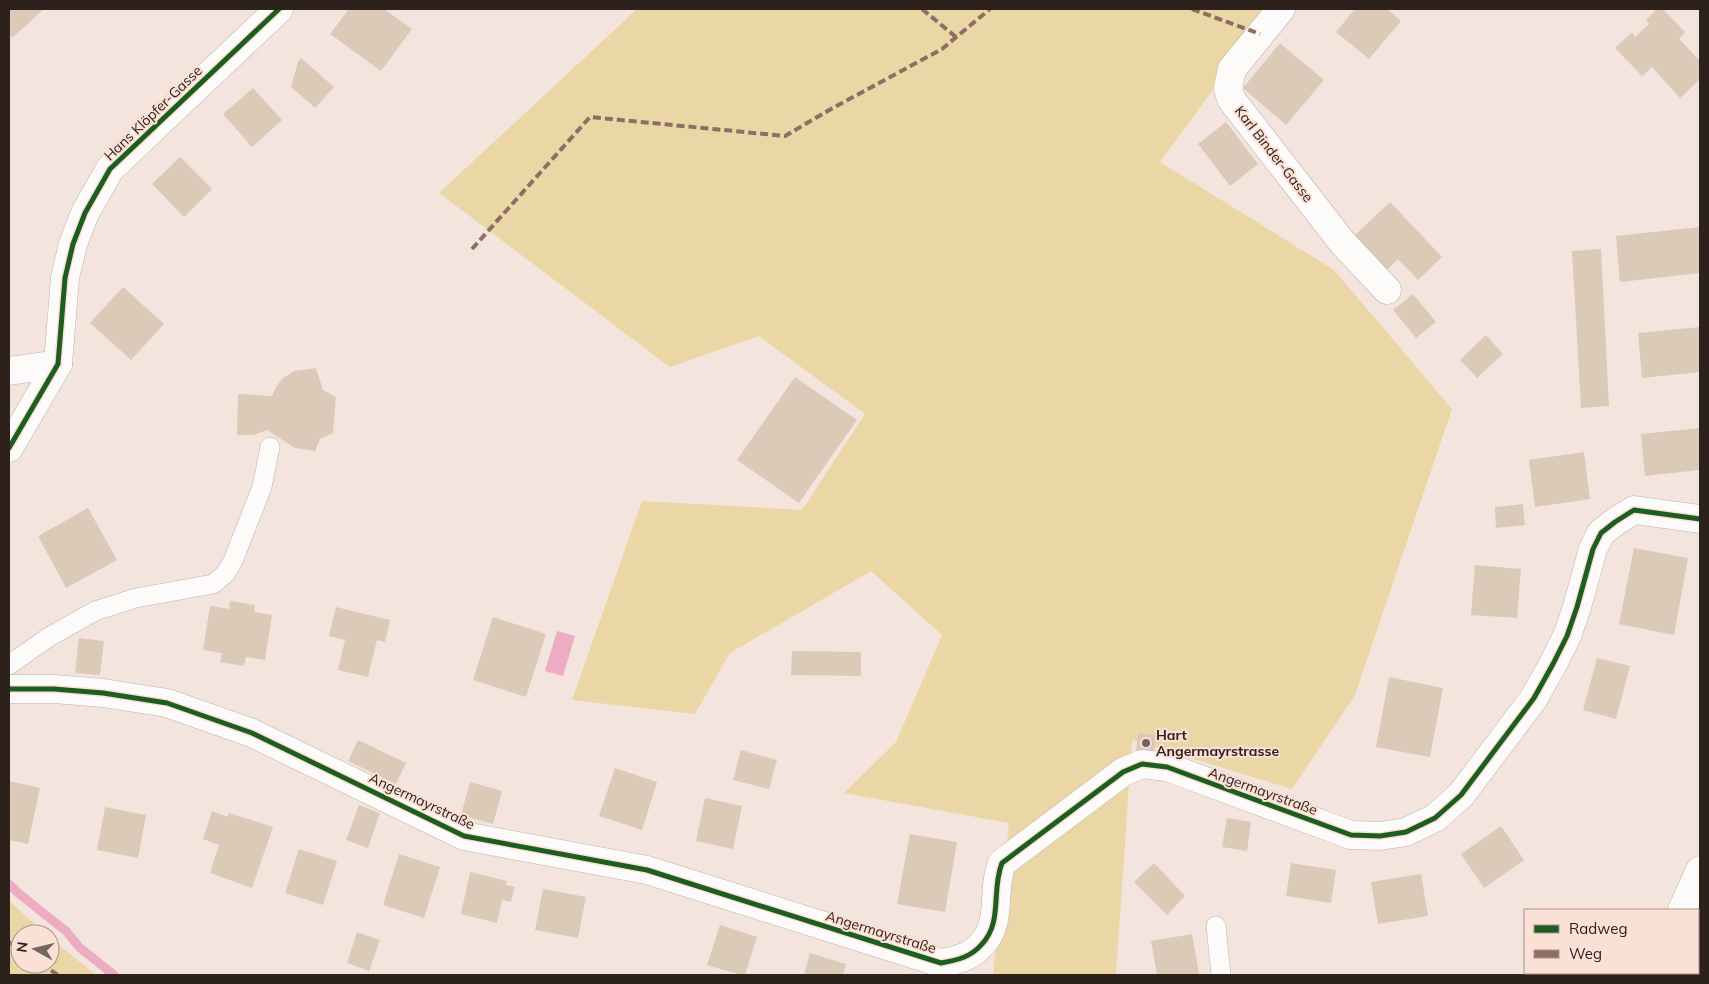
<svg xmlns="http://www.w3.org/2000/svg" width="1709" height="984" font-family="Mulish,sans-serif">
<rect width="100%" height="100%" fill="#f3e4dd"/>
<!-- green -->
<g fill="#ebd7a5">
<path d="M 637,9 L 1272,9 L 1160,162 L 1334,270 L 1452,409 L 1355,695 L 1292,789 L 1132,740 L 1116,975 L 993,975 L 1009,823 L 844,793 L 896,742 L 942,635 L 871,571 L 730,653 L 695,714 L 572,700 L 642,501 L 802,510 L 865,414 L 759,336 L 670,367 L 439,193 Z"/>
<path d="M 9,901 L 46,934 L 20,934 L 20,964 L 50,964 L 50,938 L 96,975 L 9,975 Z"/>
</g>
<!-- water -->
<path fill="#eeacc2" d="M 557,631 L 575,636 L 563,676 L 545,671 Z"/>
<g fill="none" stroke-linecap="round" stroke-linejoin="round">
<!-- stream -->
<path stroke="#eeacc2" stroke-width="9" d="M 9,884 L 17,892 L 67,932 L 79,947 L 114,975"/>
</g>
<!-- building -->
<g fill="#dccab9">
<path d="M 9,9 L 44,9 L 12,38 L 9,34 Z"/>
<path d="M 349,9 L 384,9 L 412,29 L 381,71 L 330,34 Z"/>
<path d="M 1355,9 L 1387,9 L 1401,21 L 1369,59 L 1336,32 Z"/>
<path d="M 1657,9 L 1663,9 L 1685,32 L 1679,39 L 1700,61 L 1700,79 L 1680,98 L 1652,67 L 1642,76 L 1615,48 L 1632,32 L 1635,37 L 1649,24 L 1646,20 Z"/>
<path d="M 1280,43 L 1324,80 L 1286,125 L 1243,88 Z"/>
<path d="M 301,58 L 334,87 L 315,108 L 291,87 L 298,62 Z"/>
<path d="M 253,88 L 282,120 L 252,147 L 223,114 Z"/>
<path d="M 1226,122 L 1258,164 L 1230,186 L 1198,144 Z"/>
<path d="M 180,157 L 212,189 L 184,217 L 152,184 Z"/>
<path d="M 1390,202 L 1442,257 L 1418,280 L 1398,259 L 1386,271 L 1353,237 Z"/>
<path d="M 1700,227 L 1700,273 L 1620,282 L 1616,236 Z"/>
<path d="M 1601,249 L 1609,406 L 1581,408 L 1572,251 Z"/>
<path d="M 123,287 L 164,324 L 131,360 L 90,323 Z"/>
<path d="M 1413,294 L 1436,322 L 1416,338 L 1393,310 Z"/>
<path d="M 1700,327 L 1700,372 L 1642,378 L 1638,333 Z"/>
<path d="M 1486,335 L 1503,354 L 1477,378 L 1460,360 Z"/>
<path d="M 316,368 L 323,390 L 336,397 L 333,433 L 320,439 L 315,451 L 295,448 L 267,430 L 253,435 L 237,435 L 238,394 L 272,396 L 276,387 L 283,378 L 294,371 Z"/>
<path d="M 795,377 L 857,420 L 799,503 L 737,460 Z"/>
<path d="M 1700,428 L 1700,470 L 1645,476 L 1641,434 Z"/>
<path d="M 1584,452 L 1590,499 L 1535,507 L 1529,460 Z"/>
<path d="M 1523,504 L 1525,525 L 1496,528 L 1495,507 Z"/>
<path d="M 88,508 L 117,560 L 66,588 L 38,536 Z"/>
<path d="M 1634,548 L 1688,558 L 1674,635 L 1619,624 Z"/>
<path d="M 1475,565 L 1521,569 L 1517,618 L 1471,615 Z"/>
<path d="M 230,601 L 255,605 L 254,612 L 272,615 L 265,660 L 246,657 L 244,666 L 220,662 L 222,653 L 203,650 L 210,606 L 229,609 Z"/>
<path d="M 336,607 L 390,620 L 385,642 L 377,640 L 368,677 L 338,670 L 345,640 L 329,636 Z"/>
<path d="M 493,617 L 546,634 L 526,697 L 473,680 Z"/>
<path d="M 79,638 L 104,641 L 100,675 L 75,673 Z"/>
<path d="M 792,651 L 861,652 L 861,676 L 791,675 Z"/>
<path d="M 1597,658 L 1630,666 L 1616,719 L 1583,710 Z"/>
<path d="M 1389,677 L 1443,688 L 1430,757 L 1376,747 Z"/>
<path d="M 1138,733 L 1156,735 L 1154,755 L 1136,752 Z"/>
<path d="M 358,740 L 406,763 L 396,784 L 348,761 Z"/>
<path d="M 741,750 L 777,760 L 769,789 L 733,780 Z"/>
<path d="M 615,768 L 657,782 L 642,830 L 599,816 Z"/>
<path d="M 9,781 L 40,788 L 28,844 L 9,840 Z"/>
<path d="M 470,782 L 502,791 L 493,824 L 461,815 Z"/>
<path d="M 705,798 L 742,806 L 733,849 L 696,841 Z"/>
<path d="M 359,805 L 380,813 L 368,848 L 346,840 Z"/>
<path d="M 105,807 L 146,815 L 138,858 L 97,850 Z"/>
<path d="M 212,811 L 228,817 L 229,813 L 273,827 L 252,888 L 210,873 L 219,845 L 203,839 Z"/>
<path d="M 1227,818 L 1251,822 L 1247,851 L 1222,847 Z"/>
<path d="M 1501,826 L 1524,860 L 1484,888 L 1461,854 Z"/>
<path d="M 910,834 L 957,842 L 945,912 L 897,904 Z"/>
<path d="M 299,849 L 337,861 L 323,905 L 285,893 Z"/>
<path d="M 399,854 L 440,867 L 424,918 L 383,905 Z"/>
<path d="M 1154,863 L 1185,896 L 1167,915 L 1134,882 Z"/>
<path d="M 1291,863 L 1336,870 L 1331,903 L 1286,896 Z"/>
<path d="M 470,872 L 507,881 L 506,885 L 515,887 L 511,902 L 502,900 L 497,923 L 461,914 Z"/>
<path d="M 1421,874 L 1428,916 L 1378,924 L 1371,882 Z"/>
<path d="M 543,889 L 586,897 L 578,938 L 535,930 Z"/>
<path d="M 720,925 L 757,937 L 745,975 L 741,975 L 707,965 Z"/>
<path d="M 357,932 L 380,940 L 369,971 L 347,963 Z"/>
<path d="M 1192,934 L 1199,974 L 1157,975 L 1151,941 Z"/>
<path d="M 1700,935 L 1700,967 L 1698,966 L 1698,939 Z"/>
<path d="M 810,953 L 846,964 L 843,975 L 804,975 Z"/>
</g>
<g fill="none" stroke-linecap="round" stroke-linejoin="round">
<!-- lane casing -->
<g stroke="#bfb2ac" stroke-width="20">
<g id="lane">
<path d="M 9,665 L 49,637 L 95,611 L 136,598 L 213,584 L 225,574 L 233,561 L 262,487 L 270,447"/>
<path d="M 1216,926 L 1221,975"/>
</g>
</g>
<!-- street casing -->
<g stroke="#bfb2ac" stroke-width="29">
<g id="street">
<path d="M 1281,9 L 1232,69 L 1228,88 L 1231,99 L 1342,242 L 1387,290"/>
<path d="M 9,371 L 58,364"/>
<path d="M 9,448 L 58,364 L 65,278 L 73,244 L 85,213 L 110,169 L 279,9"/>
<path d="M 9,689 L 54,689 L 103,693 L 167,703 L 252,733 L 464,836 L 647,870 L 941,963 C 958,960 971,957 982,944 C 1003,922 991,890 1002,863 L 1123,772 L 1142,764 L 1167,767 L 1351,835 L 1380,836 L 1406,832 L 1435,818 L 1461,795 L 1534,698 L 1553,664 L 1567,636 L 1577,607 L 1593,549 L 1601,533 L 1615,522 L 1634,510 L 1700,519"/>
</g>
</g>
<!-- secondary casing -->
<g stroke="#bfb2ac" stroke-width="29">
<g id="secondary">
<path d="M 1682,910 L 1700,870"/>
<path d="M 1641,975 L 1643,973"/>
</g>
</g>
<!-- lane -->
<use href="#lane" stroke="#fdfbfa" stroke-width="19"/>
<!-- street -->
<use href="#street" stroke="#fdfbfa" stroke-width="28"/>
<!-- secondary -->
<use href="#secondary" stroke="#fdfbfa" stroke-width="28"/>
<!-- quiet -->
<g stroke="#8d6e63" stroke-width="4" stroke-dasharray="8 4" stroke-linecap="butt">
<path d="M 922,9 L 956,37"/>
<path d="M 1192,9 L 1260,34"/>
<path d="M 472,249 L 590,117 L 785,136 L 831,109 L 942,49 L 990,9"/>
<path d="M 9,942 L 20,951"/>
<path d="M 41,964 L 58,975"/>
</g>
<!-- cycleway casing -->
<g stroke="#fbe0d5" stroke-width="8">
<g id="cycleway">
<path d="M 9,448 L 58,364 L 65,278 L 73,244 L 85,213 L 110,169 L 279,9"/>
<path d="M 9,689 L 54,689 L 103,693 L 167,703 L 252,733 L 464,836 L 647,870 L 941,963 C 958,960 971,957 982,944 C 1003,922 991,890 1002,863 L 1123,772 L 1142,764 L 1167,767 L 1351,835 L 1380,836 L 1406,832 L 1435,818 L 1461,795 L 1534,698 L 1553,664 L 1567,636 L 1577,607 L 1593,549 L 1601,533 L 1615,522 L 1634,510 L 1700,519"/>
</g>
</g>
<!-- cycleway -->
<use href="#cycleway" stroke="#1b5e20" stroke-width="5"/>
</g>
<!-- markers -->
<circle fill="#726560" stroke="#fbe0d5" stroke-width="2" cx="1146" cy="743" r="5"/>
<g text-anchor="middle" stroke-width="4" stroke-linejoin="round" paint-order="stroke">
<!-- street labels -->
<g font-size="14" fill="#2d211c" stroke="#fbe0d5">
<text transform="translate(153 113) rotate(-44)" y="5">Hans Klöpfer-Gasse</text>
<text transform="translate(1274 154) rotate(52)" y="5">Karl Binder-Gasse</text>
<text transform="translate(1263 791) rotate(20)" y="5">Angermayrstraße</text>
<text transform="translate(422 801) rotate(25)" y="5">Angermayrstraße</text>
<text transform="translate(881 932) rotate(17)" y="5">Angermayrstraße</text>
</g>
<!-- poi labels -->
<g font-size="14" font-weight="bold" fill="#2d211c" stroke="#fbe0d5" text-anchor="start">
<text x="1156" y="740">Hart<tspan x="1156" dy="16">Angermayrstrasse</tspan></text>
</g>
</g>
<!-- border -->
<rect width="1709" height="984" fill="none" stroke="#2d211c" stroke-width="20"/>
<!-- legend -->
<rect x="1524" y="909" width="175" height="65" fill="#fbe0d5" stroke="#a9948b"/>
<rect x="1534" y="925" width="25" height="8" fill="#1b5e20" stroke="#a9948b"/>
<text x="1569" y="934" font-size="15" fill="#2d211c">Radweg</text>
<rect x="1534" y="950" width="25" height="8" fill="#8d6e63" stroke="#a9948b"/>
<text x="1569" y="959" font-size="15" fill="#2d211c">Weg</text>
<!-- north arrow -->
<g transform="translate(35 949) rotate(278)"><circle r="24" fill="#fbe0d5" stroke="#a9948b"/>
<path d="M0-4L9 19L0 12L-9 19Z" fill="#726560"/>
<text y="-8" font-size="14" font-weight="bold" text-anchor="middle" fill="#2d211c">N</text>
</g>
</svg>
